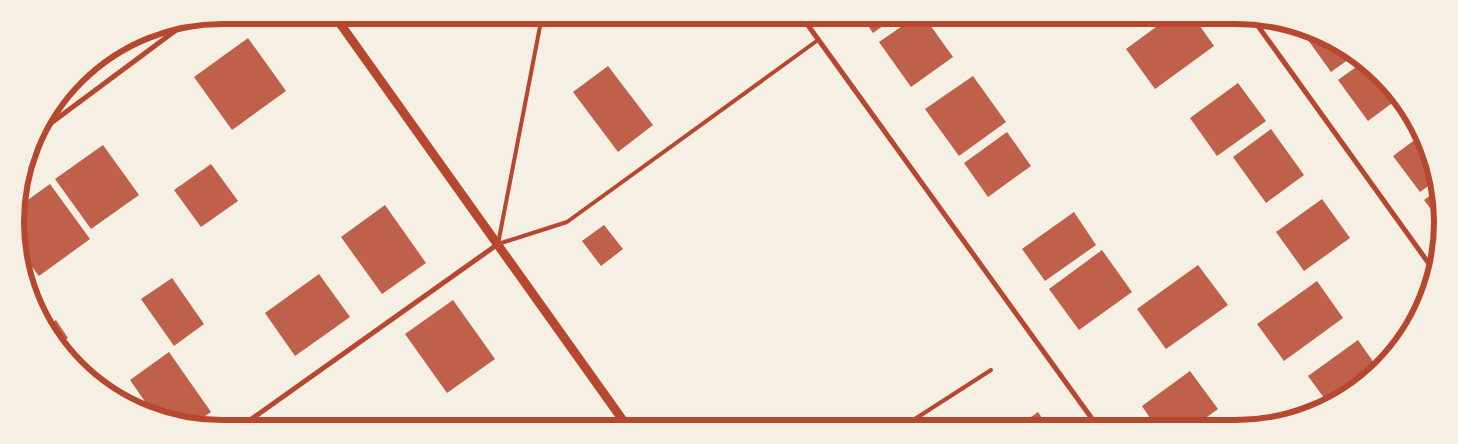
<svg xmlns="http://www.w3.org/2000/svg" width="1458" height="444" font-family="Lato,sans-serif">
<rect width="100%" height="100%" fill="#f6efe4"/>
<!-- building -->
<g fill="#bf614a">
<path d="M 522,16 L 536,16 L 527,23 Z"/>
<path d="M 862,17 L 864,17 L 894,18 L 873,33 Z"/>
<path d="M 914,18 L 925,18 L 953,57 L 911,87 L 879,42 Z"/>
<path d="M 1133,18 L 1148,19 L 1138,25 Z"/>
<path d="M 1167,19 L 1195,19 L 1214,46 L 1155,89 L 1126,49 Z"/>
<path d="M 1306,31 L 1351,50 L 1356,54 L 1331,72 L 1303,33 Z"/>
<path d="M 248,38 L 286,91 L 232,130 L 194,77 Z"/>
<path d="M 1363,62 L 1399,98 L 1368,121 L 1338,80 Z"/>
<path d="M 608,66 L 653,125 L 618,152 L 573,92 Z"/>
<path d="M 973,76 L 1006,122 L 959,156 L 925,109 Z"/>
<path d="M 1238,83 L 1266,121 L 1217,156 L 1190,118 Z"/>
<path d="M 1271,129 L 1304,175 L 1266,203 L 1233,157 Z"/>
<path d="M 1007,132 L 1031,166 L 988,197 L 964,163 Z"/>
<path d="M 1420,136 L 1438,179 L 1420,192 L 1393,156 Z"/>
<path d="M 103,145 L 139,195 L 91,229 L 55,179 Z"/>
<path d="M 211,164 L 238,201 L 201,227 L 174,190 Z"/>
<path d="M 50,184 L 90,239 L 39,276 L 20,251 L 18,207 Z"/>
<path d="M 1439,189 L 1439,220 L 1424,200 Z"/>
<path d="M 1322,199 L 1350,238 L 1304,271 L 1276,232 Z"/>
<path d="M 385,205 L 426,263 L 382,294 L 341,237 Z"/>
<path d="M 1074,212 L 1096,245 L 1045,281 L 1022,249 Z"/>
<path d="M 604,225 L 623,249 L 601,266 L 582,241 Z"/>
<path d="M 1102,250 L 1132,292 L 1079,330 L 1049,289 Z"/>
<path d="M 1198,265 L 1228,305 L 1166,349 L 1137,309 Z"/>
<path d="M 319,274 L 350,317 L 295,356 L 265,313 Z"/>
<path d="M 172,278 L 204,324 L 174,346 L 141,299 Z"/>
<path d="M 1317,281 L 1343,318 L 1284,361 L 1257,324 Z"/>
<path d="M 453,300 L 495,359 L 447,393 L 405,334 Z"/>
<path d="M 56,320 L 68,338 L 58,345 L 50,337 L 45,327 Z"/>
<path d="M 1358,340 L 1379,370 L 1373,377 L 1330,406 L 1308,376 Z"/>
<path d="M 169,352 L 211,412 L 192,425 L 181,425 L 153,413 L 130,380 Z"/>
<path d="M 1190,371 L 1218,409 L 1193,427 L 1156,427 L 1142,406 Z"/>
<path d="M 1038,412 L 1048,427 L 1017,427 Z"/>
</g>
<g fill="none" stroke-linecap="round" stroke-linejoin="round">
<!-- service -->
<g stroke="#b5482f" stroke-width="4">
<path d="M 542,16 L 498,244 L 567,222 L 818,40"/>
<path d="M 904,426 L 991,370"/>
</g>
<!-- minor -->
<g stroke="#b5482f" stroke-width="5">
<path d="M 802,17 L 1098,427"/>
<path d="M 1253,19 L 1435,272"/>
<path d="M 35,135 L 187,22"/>
<path d="M 243,425 L 498,244"/>
</g>
<!-- tertiary -->
<path stroke="#b5482f" stroke-width="9" d="M 334,15 L 627,426"/>
</g>
<!-- crop -->
<path d="M0 0H1458V444H0ZM222 24H1236A198 198 0 0 1 1434 222V222A198 198 0 0 1 1236 420H222A198 198 0 0 1 24 222V222A198 198 0 0 1 222 24Z" fill="#f6efe4" fill-rule="evenodd"/>
<path fill="none" stroke="#b5482f" stroke-width="6" d="M222 24H1236A198 198 0 0 1 1434 222V222A198 198 0 0 1 1236 420H222A198 198 0 0 1 24 222V222A198 198 0 0 1 222 24Z"/>
</svg>
